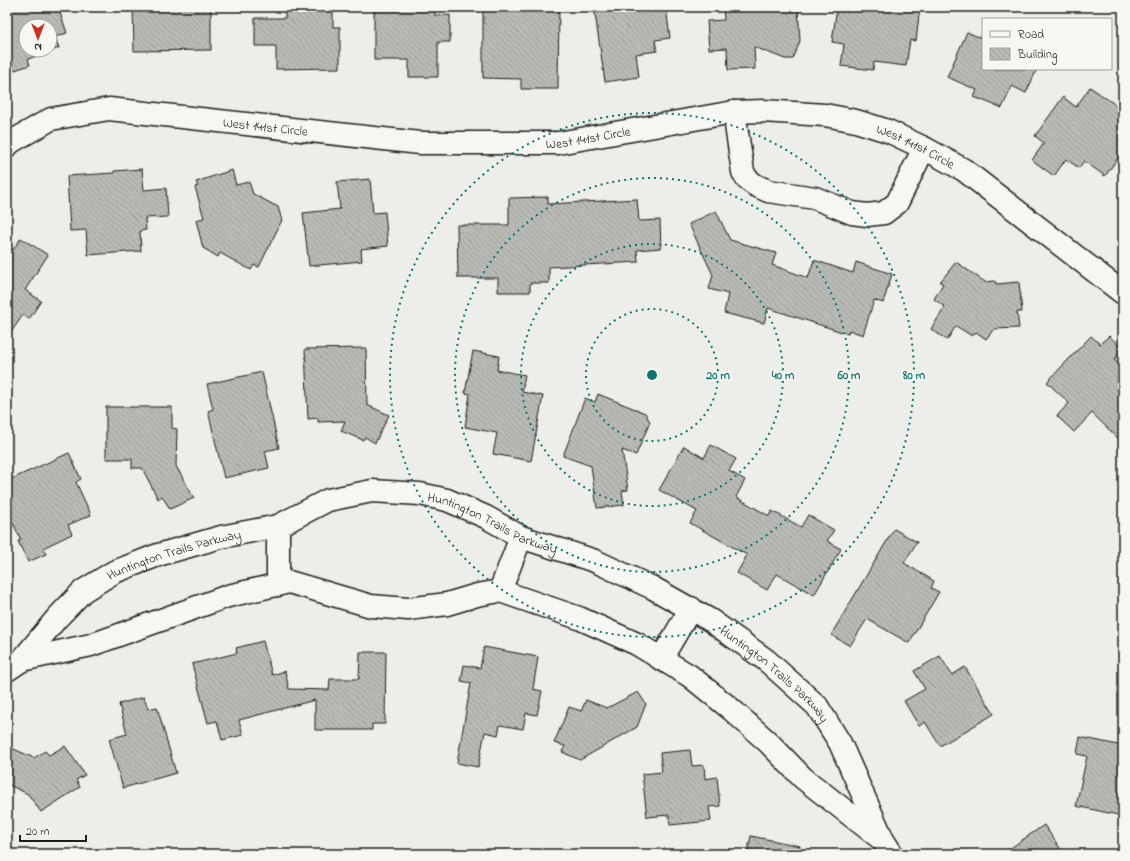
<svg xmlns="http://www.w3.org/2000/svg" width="1130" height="861" font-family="'Indie Flower',sans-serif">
<defs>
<pattern id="building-back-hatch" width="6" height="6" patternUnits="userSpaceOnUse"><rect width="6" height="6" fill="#b9b9b6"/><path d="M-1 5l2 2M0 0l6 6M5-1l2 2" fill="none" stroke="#9e9e9c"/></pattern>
</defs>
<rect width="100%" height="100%" fill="#edede9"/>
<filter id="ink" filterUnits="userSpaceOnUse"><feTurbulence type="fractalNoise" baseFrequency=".025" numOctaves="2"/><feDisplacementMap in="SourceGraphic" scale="8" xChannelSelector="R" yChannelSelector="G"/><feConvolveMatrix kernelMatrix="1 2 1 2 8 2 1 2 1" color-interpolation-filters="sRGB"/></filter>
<g filter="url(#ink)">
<!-- building -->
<g fill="url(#building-back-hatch)" stroke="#1c1c1c" fill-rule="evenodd">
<path d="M 7,7 L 58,7 L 67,33 L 55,37 L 59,48 L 28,59 L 30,65 L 12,71 L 7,58 ZM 26,26 L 50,26 L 50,50 L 26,50 Z"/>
<path d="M 133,7 L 211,7 L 211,50 L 134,51 Z"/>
<path d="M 300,7 L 325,7 L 325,10 L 333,10 L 333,27 L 340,27 L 340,68 L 276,69 L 276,46 L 255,46 L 255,18 L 285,18 L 285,10 L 300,10 Z"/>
<path d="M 374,7 L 435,7 L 435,16 L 450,15 L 450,42 L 438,42 L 438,77 L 409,77 L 409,60 L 374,60 Z"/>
<path d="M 483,7 L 559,7 L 558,89 L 521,89 L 521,79 L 483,78 Z"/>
<path d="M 594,7 L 666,7 L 670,38 L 655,40 L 657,51 L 636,54 L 639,77 L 605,82 Z"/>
<path d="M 723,7 L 798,7 L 800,41 L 793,59 L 785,59 L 754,47 L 755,69 L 728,70 L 727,48 L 709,49 L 707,21 L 724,20 Z"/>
<path d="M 837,7 L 920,7 L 916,41 L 910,40 L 906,66 L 874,62 L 873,70 L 841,66 L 844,44 L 832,42 Z"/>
<path d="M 967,32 L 983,39 L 983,69 L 1037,69 L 1026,93 L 1012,86 L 1002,108 L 974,97 L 977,90 L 947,77 Z"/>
<path d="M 1090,87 L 1123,110 L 1123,151 L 1105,176 L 1084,161 L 1079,168 L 1066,159 L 1054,176 L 1032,160 L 1044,143 L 1035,136 L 1063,97 L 1076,107 Z"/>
<path d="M 142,169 L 144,190 L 166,188 L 168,217 L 145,218 L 146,230 L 140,231 L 141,251 L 88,255 L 86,230 L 70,231 L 67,176 L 114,173 L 114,171 Z"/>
<path d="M 232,170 L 236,185 L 249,182 L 253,194 L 278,207 L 282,220 L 259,267 L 254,265 L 251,270 L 220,253 L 218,257 L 203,248 L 196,220 L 204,218 L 195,187 L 198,186 L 196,182 Z"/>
<path d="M 370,179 L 373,213 L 385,212 L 388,246 L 361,249 L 362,261 L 309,266 L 303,213 L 340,209 L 337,182 Z"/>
<path d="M 548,197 L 548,204 L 637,199 L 639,221 L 660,220 L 661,248 L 637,250 L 638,262 L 549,267 L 549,283 L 530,283 L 530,292 L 498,292 L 498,278 L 458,278 L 457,225 L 509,225 L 509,198 Z"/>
<path d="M 716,211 L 730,240 L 776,253 L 772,265 L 808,278 L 814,260 L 853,273 L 856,262 L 892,274 L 883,303 L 874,300 L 863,335 L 849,330 L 848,334 L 768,308 L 764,323 L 724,313 L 728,294 L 709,289 L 713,275 L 689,224 Z"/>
<path d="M 21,238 L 48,255 L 25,290 L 41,301 L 29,319 L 23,315 L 7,338 L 7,246 L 13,250 Z"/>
<path d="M 956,262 L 985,282 L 995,281 L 996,284 L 1019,282 L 1022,312 L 1017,312 L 1019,328 L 994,329 L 986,339 L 976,332 L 972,336 L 956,326 L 947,340 L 931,329 L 945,307 L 934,299 L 943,284 L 940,282 Z"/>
<path d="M 1091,336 L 1100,344 L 1109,336 L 1123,349 L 1114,360 L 1123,368 L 1123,443 L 1092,413 L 1074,432 L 1057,416 L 1069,403 L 1047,382 Z"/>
<path d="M 366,348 L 367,405 L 389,415 L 375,443 L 365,437 L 363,440 L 341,431 L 345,421 L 318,422 L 318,418 L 308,419 L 305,349 Z"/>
<path d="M 473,351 L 499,356 L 497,370 L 525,375 L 522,392 L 543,396 L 531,461 L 493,454 L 497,433 L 465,427 L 470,394 L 465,393 Z"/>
<path d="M 262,372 L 279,448 L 265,451 L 269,468 L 224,478 L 208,411 L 213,409 L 207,384 Z"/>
<path d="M 598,394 L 645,413 L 650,422 L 636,455 L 622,450 L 628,490 L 622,491 L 624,505 L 597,508 L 591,466 L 563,456 L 585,398 L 595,402 Z"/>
<path d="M 106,407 L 172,407 L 172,428 L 177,429 L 176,466 L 194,498 L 170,509 L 162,496 L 158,499 L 142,468 L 132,468 L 132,459 L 106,459 Z"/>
<path d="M 711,445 L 736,459 L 729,471 L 745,480 L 736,497 L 769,516 L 772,511 L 801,527 L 808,515 L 834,530 L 827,541 L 841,549 L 814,595 L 777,574 L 767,590 L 737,573 L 747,555 L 690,523 L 697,511 L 659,490 L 684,446 L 704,458 Z"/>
<path d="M 69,453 L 81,479 L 76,482 L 91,515 L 68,525 L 72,534 L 43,548 L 46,554 L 28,562 L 18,541 L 21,540 L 7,510 L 7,481 Z"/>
<path d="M 894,529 L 917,542 L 904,563 L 934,581 L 931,588 L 939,592 L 909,643 L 867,619 L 850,646 L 831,635 Z"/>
<path d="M 263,641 L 272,675 L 285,671 L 289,689 L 329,690 L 330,679 L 359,679 L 360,652 L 386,652 L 385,724 L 372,724 L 372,730 L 315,730 L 315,700 L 239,720 L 243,735 L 222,740 L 217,721 L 208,723 L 192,664 L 237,653 L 236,648 Z"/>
<path d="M 484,647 L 538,657 L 533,689 L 542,691 L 537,715 L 526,713 L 523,729 L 500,725 L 498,735 L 485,732 L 478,767 L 457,763 L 471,683 L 461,681 L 464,665 L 480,668 Z"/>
<path d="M 940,656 L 952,675 L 965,667 L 994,714 L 940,746 L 925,722 L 919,726 L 904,701 L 925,689 L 914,671 Z"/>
<path d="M 638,692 L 646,704 L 637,727 L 580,760 L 562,752 L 565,746 L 554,743 L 569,707 L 581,711 L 586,700 L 607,708 Z"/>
<path d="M 144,697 L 148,709 L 157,707 L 176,773 L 123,788 L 109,739 L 127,734 L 119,704 Z"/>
<path d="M 1080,737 L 1123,746 L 1123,816 L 1076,806 L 1087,756 L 1077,754 Z"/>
<path d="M 7,746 L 34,758 L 45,751 L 49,755 L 65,746 L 85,775 L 76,780 L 80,787 L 41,812 L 28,794 L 7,784 Z"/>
<path d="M 690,750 L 692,766 L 704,765 L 705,779 L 717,777 L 720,806 L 709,807 L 711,821 L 670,825 L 669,815 L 647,817 L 642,774 L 662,772 L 660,753 Z"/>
<path d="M 1044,825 L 1064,854 L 1002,854 Z"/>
<path d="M 751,836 L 800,846 L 799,854 L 747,854 Z"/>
</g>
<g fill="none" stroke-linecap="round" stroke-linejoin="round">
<!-- minor casing -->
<g stroke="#1c1c1c" stroke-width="25">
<g id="minor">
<path d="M 734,112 L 743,172 L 747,179 L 755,185 L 768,191 L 815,198 L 852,213 L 867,215 L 884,213 L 897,203 L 924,148"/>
<path id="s1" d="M 7,146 L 11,142 L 51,119 L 109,109 L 420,143 L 558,143 L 734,112 L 763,111 L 825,115 L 856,121 L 888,131 L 924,148 L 964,170 L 1123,293"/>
<path d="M 278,526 L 278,585"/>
<path d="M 500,591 L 521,537"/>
<path d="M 661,659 L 691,608"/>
<path d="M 22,660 L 91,645 L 228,596 L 289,582 L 371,606 L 408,609 L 447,604 L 477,595 L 500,591 L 579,618 L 637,644 L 690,676 L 732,710 L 769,743 L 803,778 L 880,838"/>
<path id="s2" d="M 7,670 L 22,660 L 57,618 L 83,591 L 114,572 L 158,555 L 221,537 L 278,526 L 328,500 L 372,491 L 420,494 L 447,500 L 486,517 L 521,537 L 595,561 L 653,588 L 710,620 L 766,660 L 817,706 L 840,743 L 883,840 L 892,854"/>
</g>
</g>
<!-- minor -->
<use href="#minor" stroke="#f6f6f2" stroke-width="22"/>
</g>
</g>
<!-- distance rings -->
<g fill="none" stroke="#0f766e" stroke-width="2" stroke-dasharray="2 4">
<circle cx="652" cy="375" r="66"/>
<circle cx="652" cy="375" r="131"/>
<circle cx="652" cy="375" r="197"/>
<circle cx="652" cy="375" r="262"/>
</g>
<g text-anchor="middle" stroke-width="4" stroke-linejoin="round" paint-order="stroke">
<!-- street labels -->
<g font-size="13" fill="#1c1c1c" stroke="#f6f6f2">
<text dy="5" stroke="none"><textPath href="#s1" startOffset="268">West 141st Circle</textPath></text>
<text dy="5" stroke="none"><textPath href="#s1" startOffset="592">West 141st Circle</textPath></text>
<text dy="5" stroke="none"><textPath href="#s1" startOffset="928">West 141st Circle</textPath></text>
<text dy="5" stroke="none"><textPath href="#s2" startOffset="545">Huntington Trails Parkway</textPath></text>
<text dy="5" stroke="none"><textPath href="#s2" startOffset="209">Huntington Trails Parkway</textPath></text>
<text dy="5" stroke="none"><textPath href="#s2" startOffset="869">Huntington Trails Parkway</textPath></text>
</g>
</g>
<circle cx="652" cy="375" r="6" fill="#0f766e" stroke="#f6f6f2" stroke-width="2"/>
<g font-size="12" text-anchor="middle" font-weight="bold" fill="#0f766e" stroke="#f6f6f2" stroke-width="4" stroke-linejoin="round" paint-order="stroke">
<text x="718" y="379">20 m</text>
<text x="783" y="379">40 m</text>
<text x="849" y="379">60 m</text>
<text x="914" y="379">80 m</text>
</g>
<!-- margin -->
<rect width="1130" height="861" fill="none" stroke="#f6f6f2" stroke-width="24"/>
<rect x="12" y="12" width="1106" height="837" fill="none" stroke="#1c1c1c" stroke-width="1.5" filter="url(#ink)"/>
<!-- legend -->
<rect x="982" y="18" width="130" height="52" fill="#f6f6f2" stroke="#9f9f9c"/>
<rect x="990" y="31" width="20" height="6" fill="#f6f6f2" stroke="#9f9f9c"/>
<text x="1018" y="38" font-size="12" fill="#1c1c1c">Road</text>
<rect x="990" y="48" width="20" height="12" fill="url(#building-back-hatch)" stroke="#9f9f9c"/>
<text x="1018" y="58" font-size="12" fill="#1c1c1c">Building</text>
<!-- north arrow -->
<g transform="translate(38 38) rotate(180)"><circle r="19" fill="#f6f6f2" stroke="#9f9f9c"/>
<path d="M0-3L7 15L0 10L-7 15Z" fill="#c8321e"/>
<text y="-6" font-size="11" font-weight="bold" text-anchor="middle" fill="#1c1c1c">N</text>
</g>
<!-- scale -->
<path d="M20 835v6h66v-6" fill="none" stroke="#1c1c1c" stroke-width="2"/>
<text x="26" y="835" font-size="12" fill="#1c1c1c" stroke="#f6f6f2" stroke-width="3" paint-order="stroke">20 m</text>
</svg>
